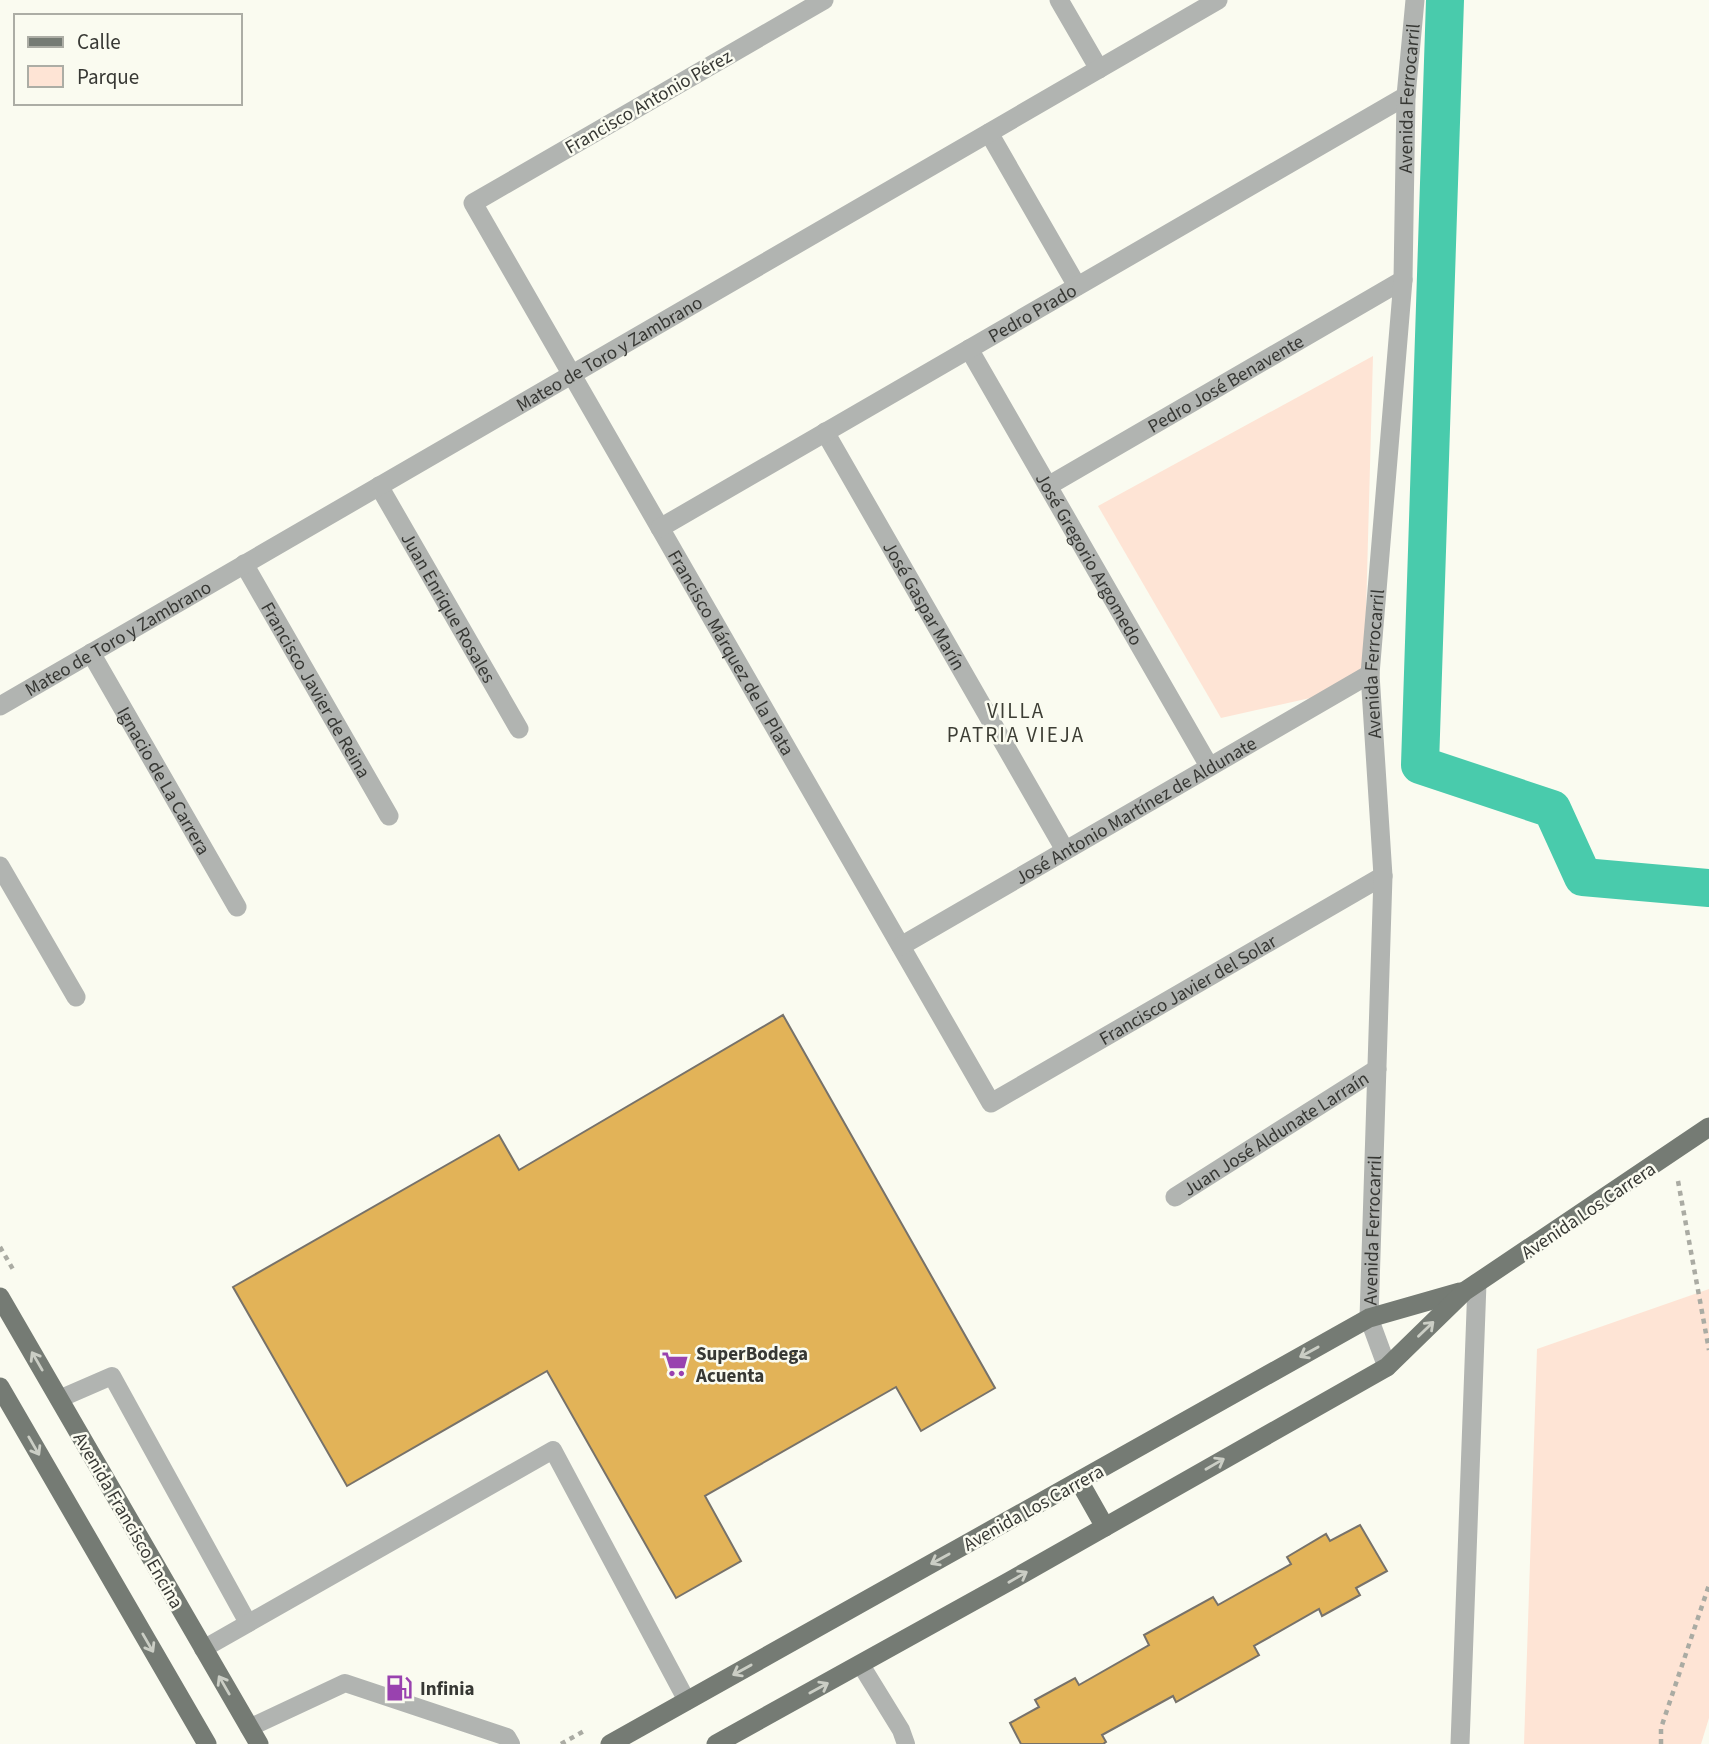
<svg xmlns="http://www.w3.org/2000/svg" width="1709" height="1744" font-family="'Source Sans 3',sans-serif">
<rect width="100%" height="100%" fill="#fafbf0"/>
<!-- green -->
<g fill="#fee4d5">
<path d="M 1373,356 L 1364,686 L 1221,718 L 1098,506 Z"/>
<path d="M 1709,1289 L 1709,1718 L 1701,1744 L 1524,1744 L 1537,1349 Z"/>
</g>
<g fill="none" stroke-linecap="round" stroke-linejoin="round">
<!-- canal -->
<path stroke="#49cbac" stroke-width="38" d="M 1445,0 L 1420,765 L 1552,809 L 1583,877 L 1709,888"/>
</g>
<!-- building -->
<g fill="#e2b358" stroke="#77726a" stroke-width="2">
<path d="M 783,1015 L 995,1388 L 921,1431 L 896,1387 L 705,1496 L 741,1561 L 676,1598 L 547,1371 L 347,1486 L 233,1287 L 499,1135 L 519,1170 Z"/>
<path d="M 1360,1525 L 1387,1571 L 1356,1588 L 1360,1595 L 1322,1616 L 1319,1609 L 1254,1646 L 1259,1655 L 1176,1702 L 1173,1696 L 1102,1735 L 1106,1742 L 1103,1744 L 1021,1744 L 1010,1723 L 1039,1707 L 1035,1700 L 1075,1678 L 1079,1685 L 1149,1645 L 1144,1635 L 1213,1597 L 1218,1605 L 1291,1564 L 1287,1557 L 1326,1534 L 1330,1541 Z"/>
</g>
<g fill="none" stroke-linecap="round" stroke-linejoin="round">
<!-- path -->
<g stroke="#aaaba3" stroke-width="4.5" stroke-dasharray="5 5" stroke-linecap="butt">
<path d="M 1678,1181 L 1709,1350"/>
<path d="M 0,1247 L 14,1271"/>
<path d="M 561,1744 L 584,1731"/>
<path d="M 1661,1744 L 1661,1728 L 1709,1585"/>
</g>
<!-- service -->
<g stroke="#b1b4b1" stroke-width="18">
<path d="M 59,1399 L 112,1376 L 248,1623"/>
<path d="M 203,1649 L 553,1450 L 687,1701"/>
<path d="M 861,1665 L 901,1730 L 906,1744"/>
<path d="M 249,1728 L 345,1683 L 507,1737 L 511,1744"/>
</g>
<!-- minor -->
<g stroke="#b1b4b1" stroke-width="19">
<path id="s1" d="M 824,0 L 473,203 L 991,1103 L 1383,876"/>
<path d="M 1059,0 L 1099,69"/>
<path d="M 989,133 L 1077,286"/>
<path id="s2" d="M 969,349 L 1209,766"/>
<path id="s3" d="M 825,432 L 1065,850"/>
<path id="s4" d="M 379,486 L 519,729"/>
<path id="s5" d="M 1048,486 L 1403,280"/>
<path id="s6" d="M 660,528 L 1406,96"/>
<path id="s7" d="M 244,564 L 389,816"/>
<path id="s8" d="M 91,653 L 237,907"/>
<path d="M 0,866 L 76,997"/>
<path id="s9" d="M 901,946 L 1370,674"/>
<path id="s10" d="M 1175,1197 L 1377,1069"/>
<path d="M 1460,1744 L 1477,1283"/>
</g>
<!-- tertiary -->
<g stroke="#b1b4b1" stroke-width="19">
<path id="s11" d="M 0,706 L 1218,0"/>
<path id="s12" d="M 1387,1367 L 1369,1318 L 1383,876 L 1370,674 L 1403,280 L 1406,96 L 1415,0"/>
</g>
<!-- primary -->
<g stroke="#757b74" stroke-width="19">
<path d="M 0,1297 L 259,1744"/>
<path d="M 0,1387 L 207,1744"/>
<path d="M 1079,1481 L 1105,1527"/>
<path d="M 610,1744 L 1369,1318 L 1460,1292"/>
<path d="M 716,1744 L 1008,1582 L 1387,1367 L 1465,1291 L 1709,1127"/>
</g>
</g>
<!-- one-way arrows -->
<defs><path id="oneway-shaft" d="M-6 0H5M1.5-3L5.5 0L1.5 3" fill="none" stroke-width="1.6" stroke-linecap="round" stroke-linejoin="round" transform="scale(1.75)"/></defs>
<g stroke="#cbcec5">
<use href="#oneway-shaft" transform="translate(1426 1329) rotate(-44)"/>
<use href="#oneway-shaft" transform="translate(1309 1352) rotate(151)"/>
<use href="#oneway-shaft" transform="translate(37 1361) rotate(-120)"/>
<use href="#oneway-shaft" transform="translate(34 1446) rotate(60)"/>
<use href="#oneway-shaft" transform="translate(1215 1464) rotate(-30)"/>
<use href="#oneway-shaft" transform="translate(940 1559) rotate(151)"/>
<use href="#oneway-shaft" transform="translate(1018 1577) rotate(-30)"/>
<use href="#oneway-shaft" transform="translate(148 1643) rotate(60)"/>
<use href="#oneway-shaft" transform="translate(742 1670) rotate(151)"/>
<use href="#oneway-shaft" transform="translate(224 1685) rotate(-120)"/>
<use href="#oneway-shaft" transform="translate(819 1688) rotate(-29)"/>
</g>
<!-- icons -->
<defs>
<g id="supermarket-bare" transform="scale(2.1)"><path d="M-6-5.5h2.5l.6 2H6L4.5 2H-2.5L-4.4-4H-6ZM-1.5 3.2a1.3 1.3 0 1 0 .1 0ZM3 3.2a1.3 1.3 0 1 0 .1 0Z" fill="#9942af" stroke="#fafbf0" stroke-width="2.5" paint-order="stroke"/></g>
<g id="fuel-bare" transform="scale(2.1)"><path d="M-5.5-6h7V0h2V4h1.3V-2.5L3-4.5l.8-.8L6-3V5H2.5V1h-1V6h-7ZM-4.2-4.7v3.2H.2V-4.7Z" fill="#9942af" stroke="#fafbf0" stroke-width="2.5" paint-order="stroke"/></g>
</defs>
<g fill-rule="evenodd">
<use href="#supermarket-bare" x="675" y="1364"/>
<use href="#fuel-bare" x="399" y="1688"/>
</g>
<g text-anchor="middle" stroke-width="5" stroke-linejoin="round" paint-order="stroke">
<!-- street labels -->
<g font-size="19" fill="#373834" stroke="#fafbf0">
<text dy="7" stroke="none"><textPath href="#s12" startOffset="1274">Avenida Ferrocarril</textPath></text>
<text transform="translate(648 101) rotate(-30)" y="7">Francisco Antonio Pérez</text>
<text dy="7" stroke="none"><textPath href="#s6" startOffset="430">Pedro Prado</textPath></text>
<text dy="7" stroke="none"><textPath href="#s11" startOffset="704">Mateo de Toro y Zambrano</textPath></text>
<text dy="7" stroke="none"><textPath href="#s5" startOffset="205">Pedro José Benavente</textPath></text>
<text dy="7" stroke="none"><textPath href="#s2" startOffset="242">José Gregorio Argomedo</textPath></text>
<text dy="7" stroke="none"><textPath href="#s3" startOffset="200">José Gaspar Marín</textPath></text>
<text dy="7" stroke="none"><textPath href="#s4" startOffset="140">Juan Enrique Rosales</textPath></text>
<text dy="7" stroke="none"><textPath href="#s11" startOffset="136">Mateo de Toro y Zambrano</textPath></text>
<text dy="7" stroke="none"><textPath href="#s1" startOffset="924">Francisco Márquez de la Plata</textPath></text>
<text dy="7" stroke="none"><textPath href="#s12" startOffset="707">Avenida Ferrocarril</textPath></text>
<text dy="7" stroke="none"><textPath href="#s7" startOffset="145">Francisco Javier de Reina</textPath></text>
<text dy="7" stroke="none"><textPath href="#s8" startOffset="147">Ignacio de La Carrera</textPath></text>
<text dy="7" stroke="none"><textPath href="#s9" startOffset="271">José Antonio Martínez de Aldunate</textPath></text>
<text dy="7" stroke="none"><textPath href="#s1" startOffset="1671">Francisco Javier del Solar</textPath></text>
<text dy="7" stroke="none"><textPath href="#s10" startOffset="119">Juan José Aldunate Larraín</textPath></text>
<text transform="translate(1588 1210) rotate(-34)" y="7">Avenida Los Carrera</text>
<text dy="7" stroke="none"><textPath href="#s12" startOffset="140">Avenida Ferrocarril</textPath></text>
<text transform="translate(1033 1507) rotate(-29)" y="7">Avenida Los Carrera</text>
<text transform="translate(129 1520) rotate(60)" y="7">Avenida Francisco Encina</text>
</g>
<!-- poi labels -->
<g font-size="19" font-weight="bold" fill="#373834" stroke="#fafbf0" text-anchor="start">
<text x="696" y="1360">SuperBodega<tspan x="696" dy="22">Acuenta</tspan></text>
<text x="420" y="1695">Infinia</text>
</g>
<!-- neighbourhood labels -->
<g font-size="21" letter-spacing="2" fill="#3c3d34" stroke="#fafbf0">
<text x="1016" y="718">VILLA<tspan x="1016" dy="24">PATRIA VIEJA</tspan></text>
</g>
</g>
<!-- legend -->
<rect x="14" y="14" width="228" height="91" fill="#fafbf0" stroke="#acada5" stroke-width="2"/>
<rect x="28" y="37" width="35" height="10" fill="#757b74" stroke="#acada5" stroke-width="2"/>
<text x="77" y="49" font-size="21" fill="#373834">Calle</text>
<rect x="28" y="66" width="35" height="21" fill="#fee4d5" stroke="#acada5" stroke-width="2"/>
<text x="77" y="84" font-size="21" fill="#373834">Parque</text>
</svg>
